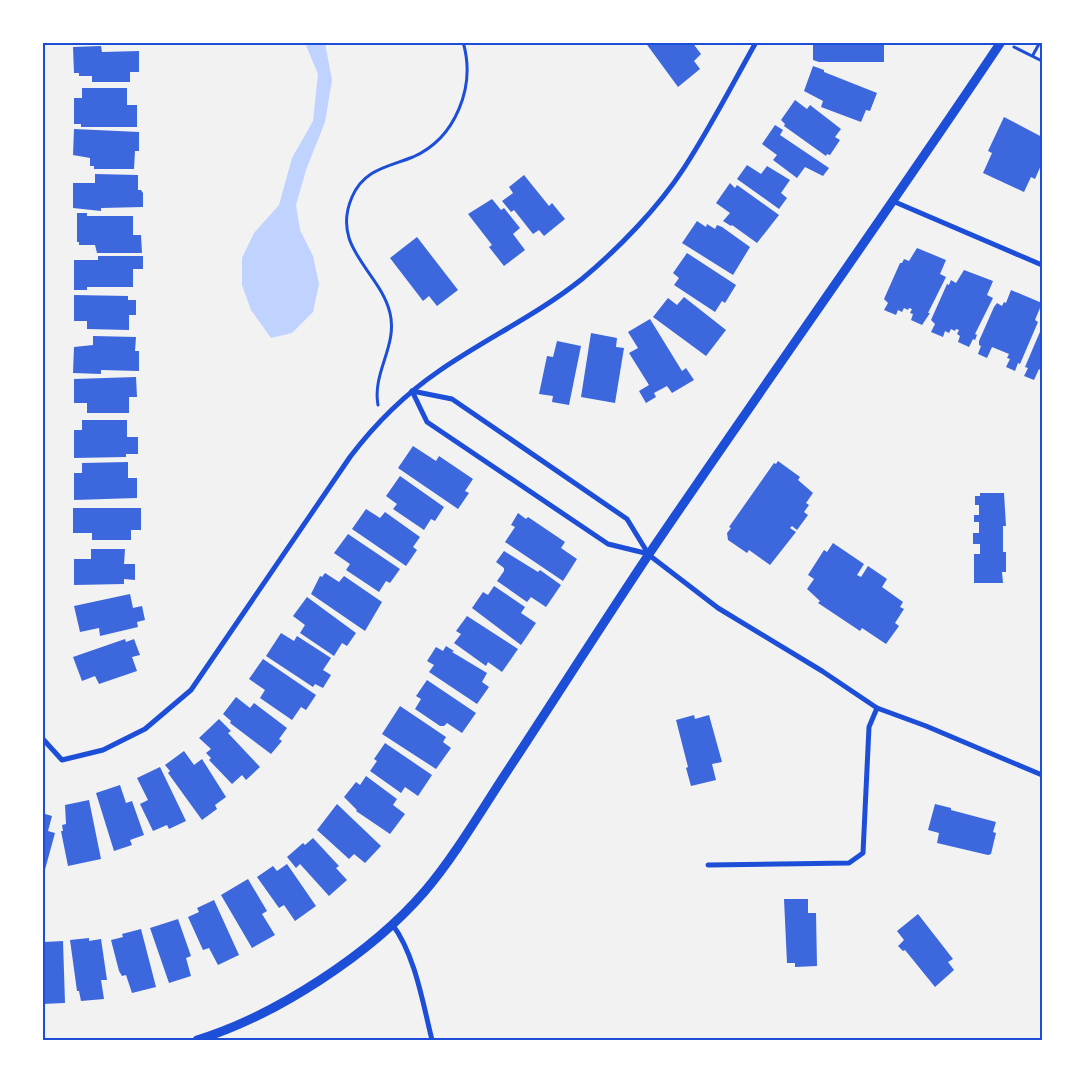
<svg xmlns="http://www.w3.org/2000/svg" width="1085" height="1083" font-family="'Space Grotesk',sans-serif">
<rect width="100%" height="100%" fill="#f2f2f2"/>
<!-- water -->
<path fill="#bfd3fe" d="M 305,43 L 325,43 L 332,80 L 325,122 L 306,170 L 296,205 L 300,230 L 313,256 L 319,284 L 313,312 L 292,333 L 271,338 L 251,310 L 242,285 L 242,258 L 254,233 L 279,205 L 292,158 L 313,121 L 318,74 Z"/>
<!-- building -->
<g fill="#3d67dc">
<path d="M 645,42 L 692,42 L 701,54 L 694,61 L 700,69 L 678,87 Z"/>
<path d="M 813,42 L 884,42 L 884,62 L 819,62 L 813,60 Z"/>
<path d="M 101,46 L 102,52 L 139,51 L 139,72 L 130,72 L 130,82 L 92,82 L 92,76 L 79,76 L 79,73 L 74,73 L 73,47 Z"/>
<path d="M 813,66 L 824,70 L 824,72 L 877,93 L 870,111 L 866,110 L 861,122 L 821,107 L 823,101 L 804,91 Z"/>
<path d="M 82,88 L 127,88 L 127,105 L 137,105 L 137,127 L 81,127 L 81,124 L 74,124 L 74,98 L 82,98 Z"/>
<path d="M 795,100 L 807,109 L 810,105 L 841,129 L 835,137 L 840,140 L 830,155 L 827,154 L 826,156 L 784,126 L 785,124 L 781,120 Z"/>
<path d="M 1004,117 L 1042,137 L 1042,163 L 1035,179 L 1031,177 L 1024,192 L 983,173 L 992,153 L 988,151 Z"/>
<path d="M 775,125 L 783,130 L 780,135 L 829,168 L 823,176 L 805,167 L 797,178 L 773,160 L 777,155 L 762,144 Z"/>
<path d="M 74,129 L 139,132 L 139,151 L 135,151 L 134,169 L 94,169 L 94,166 L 90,166 L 90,158 L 73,155 Z"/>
<path d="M 747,165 L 761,174 L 767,166 L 790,180 L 781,193 L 787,198 L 779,209 L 737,179 Z"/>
<path d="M 95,174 L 138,175 L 138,190 L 141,190 L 143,193 L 143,207 L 101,208 L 101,211 L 73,208 L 73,183 L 95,183 Z"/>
<path d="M 524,175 L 549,206 L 552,203 L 565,219 L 544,236 L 539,230 L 533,234 L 514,210 L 511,212 L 502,201 L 513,193 L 509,187 Z"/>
<path d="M 730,183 L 735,188 L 737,185 L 779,215 L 757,243 L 732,225 L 731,226 L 723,221 L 730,213 L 716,203 Z"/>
<path d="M 492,199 L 501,210 L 504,208 L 520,228 L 513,234 L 525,250 L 504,266 L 489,247 L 492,245 L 468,214 Z"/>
<path d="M 77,213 L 87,213 L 87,216 L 133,216 L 133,235 L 141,235 L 142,253 L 97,253 L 95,245 L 79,245 L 79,242 L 77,242 Z"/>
<path d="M 697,221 L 706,227 L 707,224 L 715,229 L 717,225 L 722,227 L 750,247 L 733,275 L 682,243 Z"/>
<path d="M 417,237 L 458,290 L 437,306 L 429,296 L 423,301 L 390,258 Z"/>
<path d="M 917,248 L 946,260 L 940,274 L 946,277 L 928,313 L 930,313 L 922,325 L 911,320 L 913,314 L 910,313 L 912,309 L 909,308 L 908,310 L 904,308 L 902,312 L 898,310 L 896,315 L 884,310 L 888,303 L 884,299 L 900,263 L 902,263 L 904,259 L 909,261 Z"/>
<path d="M 687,253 L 736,285 L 725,303 L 722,301 L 715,312 L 674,285 L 679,278 L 673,273 Z"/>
<path d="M 98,256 L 143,256 L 143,269 L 133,269 L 133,287 L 87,287 L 87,290 L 74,290 L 74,260 L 98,260 Z"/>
<path d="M 964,270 L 993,281 L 987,295 L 993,298 L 975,334 L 977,335 L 975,340 L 973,339 L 969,347 L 958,342 L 960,336 L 957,334 L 959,330 L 956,329 L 955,331 L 951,329 L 949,333 L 945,331 L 943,337 L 931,332 L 935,324 L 931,320 L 947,284 L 949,285 L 951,280 L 956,283 Z"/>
<path d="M 1011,290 L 1042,303 L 1035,320 L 1038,322 L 1020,364 L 1018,363 L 1015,371 L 1006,367 L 1010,359 L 1007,358 L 1009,354 L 992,347 L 987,358 L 978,354 L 981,346 L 979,345 L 979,341 L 994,307 L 997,303 L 1002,306 L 1004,302 L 1006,303 Z"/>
<path d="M 74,295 L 128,296 L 128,300 L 136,300 L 136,315 L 129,315 L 129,330 L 87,329 L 87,321 L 74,321 Z"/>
<path d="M 684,297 L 726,330 L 706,356 L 653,317 L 668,298 L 677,305 Z"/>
<path d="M 650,319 L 682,371 L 686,368 L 694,380 L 672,393 L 667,386 L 654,393 L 656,397 L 646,403 L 639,391 L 649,385 L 629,353 L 638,348 L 628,332 Z"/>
<path d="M 1042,327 L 1042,371 L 1039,369 L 1034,380 L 1024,376 L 1028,368 L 1025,367 Z"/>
<path d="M 591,333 L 617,338 L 616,347 L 624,348 L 615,403 L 581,397 Z"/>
<path d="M 93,336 L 136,337 L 135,351 L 139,351 L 139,371 L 101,370 L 101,374 L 73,373 L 74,347 L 93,345 Z"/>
<path d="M 557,341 L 581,346 L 569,405 L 552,402 L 553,396 L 539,394 L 547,356 L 553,357 Z"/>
<path d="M 136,377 L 137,397 L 129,397 L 129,413 L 87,413 L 87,403 L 74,403 L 74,379 Z"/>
<path d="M 82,420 L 127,420 L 127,437 L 138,437 L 138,454 L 126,454 L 126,457 L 74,458 L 74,430 L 82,430 Z"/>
<path d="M 413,446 L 436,461 L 439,456 L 473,479 L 465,491 L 469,493 L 458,509 L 398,468 Z"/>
<path d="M 778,461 L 800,477 L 798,480 L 813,493 L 806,503 L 809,505 L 804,512 L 808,515 L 797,530 L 792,526 L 790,528 L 796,532 L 770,565 L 749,550 L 747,553 L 728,540 L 727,533 L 731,528 L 729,527 L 774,463 L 776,464 Z"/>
<path d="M 128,462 L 128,478 L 137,478 L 137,498 L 74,500 L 74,473 L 82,473 L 82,463 Z"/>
<path d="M 400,476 L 444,507 L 435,521 L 431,519 L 424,530 L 393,509 L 397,504 L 386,496 Z"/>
<path d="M 980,493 L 1004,493 L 1006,526 L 1003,526 L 1003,552 L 1006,552 L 1006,572 L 1002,572 L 1003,583 L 974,583 L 974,554 L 980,554 L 980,544 L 973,544 L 973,533 L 979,533 L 979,522 L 974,522 L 974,515 L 979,515 L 979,505 L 975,505 L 975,496 L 980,496 Z"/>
<path d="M 73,508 L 141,508 L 141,530 L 131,530 L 131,540 L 92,540 L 92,533 L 73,533 Z"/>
<path d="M 366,509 L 380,518 L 385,512 L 420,537 L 413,547 L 417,550 L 406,566 L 352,529 Z"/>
<path d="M 518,513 L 526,519 L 528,517 L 565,542 L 561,548 L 577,559 L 563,581 L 505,542 L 515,527 L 511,525 Z"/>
<path d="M 348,534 L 400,569 L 390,583 L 386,581 L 379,592 L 346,570 L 350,564 L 334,553 Z"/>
<path d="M 833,543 L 864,564 L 857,575 L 861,577 L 868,566 L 887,579 L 882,587 L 903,602 L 900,607 L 904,609 L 895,623 L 899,626 L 886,644 L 862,628 L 860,631 L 818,603 L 820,601 L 807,589 L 814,579 L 808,575 L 824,550 L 827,552 Z"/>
<path d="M 91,549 L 125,549 L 124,564 L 135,564 L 135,580 L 124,579 L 124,584 L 74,585 L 74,559 L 91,559 Z"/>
<path d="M 504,551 L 538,572 L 540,570 L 561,585 L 546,607 L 531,597 L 527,602 L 497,581 L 504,571 L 504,568 L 496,562 Z"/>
<path d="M 325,573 L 339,582 L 344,576 L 382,602 L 365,631 L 311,594 L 320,576 L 322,577 Z"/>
<path d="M 494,586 L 525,607 L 521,613 L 536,623 L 521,645 L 472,608 L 483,592 L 488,595 Z"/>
<path d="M 130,594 L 133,608 L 142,606 L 145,620 L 137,622 L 138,627 L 100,636 L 99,628 L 80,632 L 74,606 Z"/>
<path d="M 307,597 L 356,633 L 347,646 L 342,643 L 334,656 L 300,633 L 305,625 L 293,616 Z"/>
<path d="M 467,616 L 518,649 L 502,672 L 488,662 L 486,666 L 454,643 L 461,634 L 456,631 Z"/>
<path d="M 281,633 L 294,641 L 297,636 L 331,658 L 323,670 L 331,675 L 323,688 L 315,684 L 313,687 L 266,656 Z"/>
<path d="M 125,639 L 126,642 L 134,639 L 140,655 L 132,657 L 137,671 L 99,684 L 95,676 L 82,681 L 73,657 Z"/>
<path d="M 446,646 L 454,651 L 452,652 L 487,673 L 482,682 L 489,687 L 477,704 L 429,672 L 434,665 L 427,661 L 436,647 L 443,651 Z"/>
<path d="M 263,659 L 316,695 L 306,710 L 301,707 L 292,720 L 260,698 L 265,690 L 249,679 Z"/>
<path d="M 427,680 L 476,713 L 462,733 L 447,723 L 444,726 L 440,726 L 415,709 L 421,699 L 416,696 Z"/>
<path d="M 236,697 L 250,708 L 254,703 L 287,728 L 279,739 L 282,741 L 271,754 L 230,723 L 231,721 L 223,714 Z"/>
<path d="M 400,706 L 446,737 L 443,742 L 451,748 L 436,769 L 382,734 Z"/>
<path d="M 694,715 L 695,719 L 709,715 L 722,762 L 712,764 L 716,780 L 691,786 L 686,768 L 688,767 L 676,720 Z"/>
<path d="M 219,719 L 231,731 L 228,733 L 260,767 L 246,780 L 242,775 L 232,784 L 209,760 L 211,758 L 206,753 L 211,749 L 199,738 Z"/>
<path d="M 385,743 L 432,775 L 418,796 L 405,787 L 401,793 L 370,771 L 377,761 L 374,759 Z"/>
<path d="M 184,751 L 194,765 L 202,759 L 226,797 L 215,805 L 217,809 L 202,820 L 168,773 L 170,771 L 165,765 Z"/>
<path d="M 160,767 L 186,821 L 169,829 L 167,825 L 153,831 L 140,804 L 148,800 L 137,778 Z"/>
<path d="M 366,776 L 397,799 L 393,805 L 405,814 L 390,834 L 356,811 L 357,810 L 344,797 L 356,782 L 360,785 Z"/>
<path d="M 120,785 L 126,803 L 132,801 L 144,835 L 130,840 L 132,845 L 114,851 L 96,793 Z"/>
<path d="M 89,800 L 101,859 L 68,866 L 61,831 L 63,831 L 62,825 L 66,824 L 65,805 Z"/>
<path d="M 337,804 L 381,846 L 365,863 L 354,854 L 349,859 L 317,830 Z"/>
<path d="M 935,804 L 951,808 L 951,810 L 996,822 L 993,832 L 996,833 L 991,854 L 988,855 L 937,843 L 939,833 L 928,830 Z"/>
<path d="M 42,813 L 52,816 L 48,831 L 55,833 L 43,877 Z"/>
<path d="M 313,838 L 339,866 L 336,868 L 347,880 L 329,896 L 300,864 L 296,868 L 287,857 L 303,843 L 305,845 Z"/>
<path d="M 287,864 L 316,906 L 295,921 L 284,905 L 279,908 L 257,877 L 273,866 L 277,871 Z"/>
<path d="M 248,879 L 267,911 L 262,914 L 275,935 L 252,948 L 221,895 Z"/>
<path d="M 784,899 L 808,899 L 808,913 L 816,913 L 817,966 L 795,967 L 795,963 L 787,963 Z"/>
<path d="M 214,900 L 239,955 L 218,965 L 209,948 L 203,950 L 188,917 L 199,912 L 197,908 Z"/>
<path d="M 918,914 L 953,959 L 948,962 L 954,970 L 935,987 L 905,950 L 903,951 L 898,946 L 904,940 L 897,931 Z"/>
<path d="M 178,919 L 191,956 L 186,958 L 191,976 L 169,983 L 150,928 Z"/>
<path d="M 141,929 L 156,987 L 132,993 L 126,975 L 122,976 L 119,971 L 111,940 L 123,937 L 122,934 Z"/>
<path d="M 89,938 L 89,941 L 101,939 L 107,980 L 101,980 L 104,999 L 81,1001 L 79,991 L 77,991 L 70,940 Z"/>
<path d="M 63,941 L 65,1003 L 42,1004 L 42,945 L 44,942 Z"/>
</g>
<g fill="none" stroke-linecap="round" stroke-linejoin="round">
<!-- path -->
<g stroke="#1d4ed8" stroke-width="3">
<path d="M 1014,47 L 1042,61"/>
<path d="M 1033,55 L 1040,42"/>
<path d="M 378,405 C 372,372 398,346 390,313 C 380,271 330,248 352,197 C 364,169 388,167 413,157 C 456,138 476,86 463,42"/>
</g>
<!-- minor -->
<g stroke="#1d4ed8" stroke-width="5">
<path d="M 895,202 L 1042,265"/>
<path d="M 412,391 L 452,399 L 627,519 L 649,555 L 718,608 L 822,671 L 877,708 L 926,726 L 1042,775"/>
<path d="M 412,391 L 427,422 L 608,544 L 649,554"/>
<path d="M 42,738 L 62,760 L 103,750 L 145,729 L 191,690 L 350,457 C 375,424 404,395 439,371 C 485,339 537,315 582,279 C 618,249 658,208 684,168 C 710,128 732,85 755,44 L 753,42"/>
<path d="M 708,865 L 849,863 L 863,853 L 869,727 L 877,708"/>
<path d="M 392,924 C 415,954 423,1004 432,1040"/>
</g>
<!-- tertiary -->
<path stroke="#1d4ed8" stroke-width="9" d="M 197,1040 C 275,1016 371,954 425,891 C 454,857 481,811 506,773 C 554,700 601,626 649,554 C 765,383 886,214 1001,42"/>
</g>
<!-- border -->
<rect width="1085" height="1083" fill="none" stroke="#ffffff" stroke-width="88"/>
<rect x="44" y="44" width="997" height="995" fill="none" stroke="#1d4ed8" stroke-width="2"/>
</svg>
